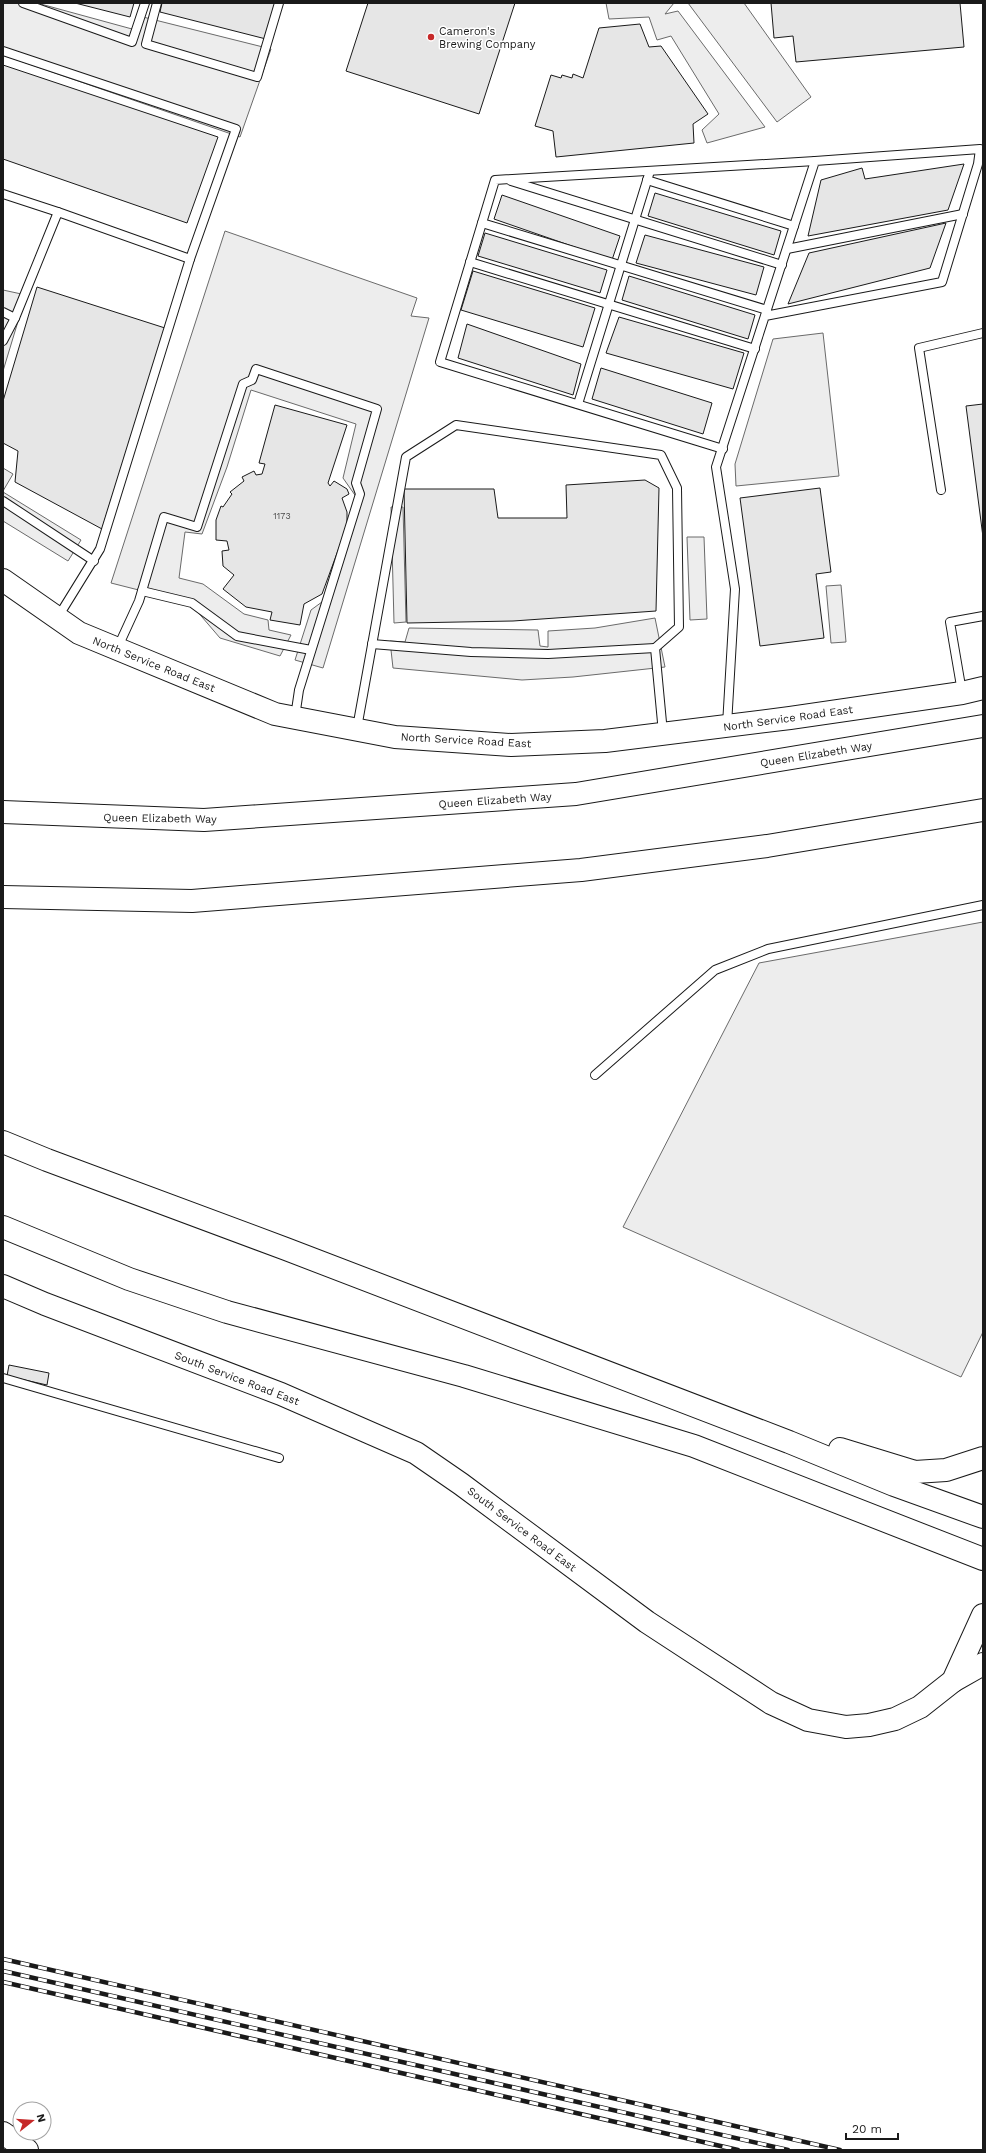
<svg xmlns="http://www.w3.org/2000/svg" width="986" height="2153" font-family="'Work Sans',sans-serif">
<rect width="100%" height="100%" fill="#fff"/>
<!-- parking -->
<g fill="#ededed" stroke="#6a6a6a">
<path d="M 3,3 L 37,3 L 132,29 L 139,16 L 271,49 L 240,137 L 3,55 Z"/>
<path d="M 606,3 L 674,3 L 665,14 L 678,11 L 765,127 L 707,143 L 702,130 L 719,114 L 671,36 L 657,40 L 649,17 L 609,19 Z"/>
<path d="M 688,3 L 744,3 L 811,97 L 777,122 Z"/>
<path d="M 225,231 L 417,298 L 411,316 L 429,318 L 323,668 L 295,660 L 311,610 L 326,599 L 357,498 L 343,478 L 356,424 L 251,390 L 227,467 L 202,534 L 185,532 L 179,578 L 203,584 L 244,614 L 268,620 L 269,630 L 291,635 L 280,656 L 220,638 L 190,603 L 111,583 Z"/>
<path d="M 3,290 L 26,295 L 3,371 Z"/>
<path d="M 823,333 L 839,476 L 736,486 L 735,464 L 773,339 Z"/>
<path d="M 3,468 L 13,474 L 3,491 Z"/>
<path d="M 3,492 L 81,540 L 68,561 L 3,521 Z"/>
<path d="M 391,507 L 403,507 L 406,622 L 394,623 Z"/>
<path d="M 687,537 L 704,537 L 707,619 L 690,620 Z"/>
<path d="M 841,585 L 846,642 L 831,643 L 826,586 Z"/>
<path d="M 655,618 L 665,667 L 573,677 L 522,680 L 393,668 L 390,641 L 405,642 L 409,628 L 538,630 L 540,646 L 548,647 L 548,631 L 595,628 Z"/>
<path d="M 983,922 L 983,1332 L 961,1377 L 623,1227 L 759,963 Z"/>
</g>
<!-- building -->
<g fill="#e6e6e6" stroke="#1a1a1a">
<path d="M 75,3 L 134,3 L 130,17 Z"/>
<path d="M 162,3 L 275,3 L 266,39 L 160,12 Z"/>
<path d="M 368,3 L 515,3 L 479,114 L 346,71 Z"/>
<path d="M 771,3 L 960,3 L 964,47 L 796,62 L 793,36 L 774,38 Z"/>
<path d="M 640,24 L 649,47 L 661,46 L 708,114 L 693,124 L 694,143 L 556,157 L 553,131 L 535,126 L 551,75 L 561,78 L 562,75 L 572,78 L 573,74 L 583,78 L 599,28 Z"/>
<path d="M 3,65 L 218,137 L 187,223 L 3,159 Z"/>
<path d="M 964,164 L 948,210 L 808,236 L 821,180 L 862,168 L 865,179 Z"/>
<path d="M 655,193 L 781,231 L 774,255 L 648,216 Z"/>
<path d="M 502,195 L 620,236 L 612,260 L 494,219 Z"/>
<path d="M 946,223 L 930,268 L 788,304 L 809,253 Z"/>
<path d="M 485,233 L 607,270 L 600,293 L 478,256 Z"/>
<path d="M 645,235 L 764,267 L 756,295 L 636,263 Z"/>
<path d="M 473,271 L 595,308 L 583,347 L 461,310 Z"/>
<path d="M 629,276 L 755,315 L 748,339 L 622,300 Z"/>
<path d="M 37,287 L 165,328 L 102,529 L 15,482 L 18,451 L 3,443 L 3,401 Z"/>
<path d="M 619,317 L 744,353 L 733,389 L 606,353 Z"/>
<path d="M 467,324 L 581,364 L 573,395 L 458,358 Z"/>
<path d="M 601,368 L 712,403 L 703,434 L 592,399 Z"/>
<path d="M 983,404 L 983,537 L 966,406 Z"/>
<path d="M 275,405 L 347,425 L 328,483 L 330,486 L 334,481 L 347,489 L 349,494 L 342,498 L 347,512 L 347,526 L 322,594 L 304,604 L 300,625 L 270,620 L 272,612 L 246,607 L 223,589 L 234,575 L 223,566 L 222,551 L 229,550 L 227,541 L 216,540 L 216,520 L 221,506 L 223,507 L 232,494 L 230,492 L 244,481 L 242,477 L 254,471 L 256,475 L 262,474 L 265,464 L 259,463 Z"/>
<path d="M 645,480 L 659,488 L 656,611 L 513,621 L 407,623 L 404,489 L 494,489 L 498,518 L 567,518 L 566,485 Z"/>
<path d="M 820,488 L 831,572 L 816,574 L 824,638 L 760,646 L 740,498 Z"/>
<path d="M 9,1365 L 49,1373 L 47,1385 L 7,1376 Z"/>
</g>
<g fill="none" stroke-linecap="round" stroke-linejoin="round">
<!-- lane casing -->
<g stroke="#1a1a1a" stroke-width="10">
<g id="lane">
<path d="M 23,3 L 132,42 L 145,3"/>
<path d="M 157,3 L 146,44 L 257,77 L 279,3"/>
<path d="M 3,51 L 236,129 L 190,259 L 100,549 L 58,617"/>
<path d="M 647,180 L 794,226"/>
<path d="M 511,181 L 782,265"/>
<path d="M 3,194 L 58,212"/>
<path d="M 482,223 L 767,310"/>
<path d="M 787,249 L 963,214"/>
<path d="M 470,262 L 755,349"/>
<path d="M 3,312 L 15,318"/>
<path d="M 3,341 L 15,318 L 58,212 L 190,259"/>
<path d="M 578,404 L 650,171"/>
<path d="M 723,449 L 440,362 L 495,180 L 815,161"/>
<path d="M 941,490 L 919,348 L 983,333"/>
<path d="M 3,501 L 94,561"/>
<path d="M 142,591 L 192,603 L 237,636 L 311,650"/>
<path d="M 372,644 L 471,652 L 548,654 L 655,648"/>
<path d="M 117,649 L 139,601 L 164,517 L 197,527 L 243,384 L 252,380 L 256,369 L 377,409 L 356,483 L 360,494 L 299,690 L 295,717"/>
<path d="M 962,692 L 950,622 L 983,616"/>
<path d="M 727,725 L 735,589 L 716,467 L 815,161 L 980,149 L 978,164 L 942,282 L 765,316"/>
<path d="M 357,728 L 406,457 L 456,425 L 661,455 L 677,488 L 679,627 L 655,648 L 663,733"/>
<path d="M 595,1075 L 715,970 L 768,949 L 983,905"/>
<path d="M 3,1378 L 279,1458"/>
</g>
</g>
<!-- secondary casing -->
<g stroke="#1a1a1a" stroke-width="24">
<g id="secondary">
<path d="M 3,580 L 79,633 L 275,714 L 395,737 L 511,745 L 605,741 L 790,718 L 962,693 L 983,688"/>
<path d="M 3,1286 L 45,1304 L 281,1394 L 416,1453 L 461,1484 L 647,1622 L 771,1703 L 808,1720 L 846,1727 L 869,1725 L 895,1719 L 920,1707 L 953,1681 L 983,1615"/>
<path d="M 3,2133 L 27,2150"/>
</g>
</g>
<!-- primary casing -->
<g stroke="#1a1a1a" stroke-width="24">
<path id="primary" d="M 953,1681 L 983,1664"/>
</g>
<!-- highway casing -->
<g stroke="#1a1a1a" stroke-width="24">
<g id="highway">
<path d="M 3,812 L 204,820 L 576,794 L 983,726"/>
<path d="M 3,897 L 192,901 L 581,870 L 767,846 L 983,810"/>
<path d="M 3,1142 L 47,1160 L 286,1249 L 789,1442 L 894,1485 L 983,1517"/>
<path d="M 3,1227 L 129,1279 L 227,1312 L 464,1376 L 694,1446 L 983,1559"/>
<path d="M 840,1449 L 915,1472 L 946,1470 L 983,1458"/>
</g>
</g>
<!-- lane -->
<use href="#lane" stroke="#fff" stroke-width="8"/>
<!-- secondary -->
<use href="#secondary" stroke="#fff" stroke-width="22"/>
<!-- primary -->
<use href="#primary" stroke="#fff" stroke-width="22"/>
<!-- highway -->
<use href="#highway" stroke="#fff" stroke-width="22"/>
<!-- rail casing -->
<g stroke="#1a1a1a" stroke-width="4.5">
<g id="rail">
<path d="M 3,1959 L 840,2150"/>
<path d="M 3,1971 L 788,2150"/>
<path d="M 3,1982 L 738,2150"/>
</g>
</g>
<!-- rail -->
<use href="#rail" stroke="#fff" stroke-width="3" stroke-dasharray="9" stroke-linecap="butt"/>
</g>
<!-- markers -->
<circle fill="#c62828" stroke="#fff" stroke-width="1.5" cx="431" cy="37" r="4"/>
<g text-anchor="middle" stroke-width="3" stroke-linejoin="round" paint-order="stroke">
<!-- number labels -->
<g font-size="9" fill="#4d4d4d">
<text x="282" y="519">1173</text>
</g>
<!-- poi labels -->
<g font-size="11" fill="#1a1a1a" stroke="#fff" text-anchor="start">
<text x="439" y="35">Cameron's<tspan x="439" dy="13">Brewing Company</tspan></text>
</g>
<!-- street labels -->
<g font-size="11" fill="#1a1a1a" stroke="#fff">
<text transform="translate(154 664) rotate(22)" y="4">North Service Road East</text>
<text transform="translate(788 718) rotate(-8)" y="4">North Service Road East</text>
<text transform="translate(466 740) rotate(3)" y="4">North Service Road East</text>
<text transform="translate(816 754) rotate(-9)" y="4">Queen Elizabeth Way</text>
<text transform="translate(495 800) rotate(-4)" y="4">Queen Elizabeth Way</text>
<text transform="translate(160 818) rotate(1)" y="4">Queen Elizabeth Way</text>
<text transform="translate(237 1378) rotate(21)" y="4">South Service Road East</text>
<text transform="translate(522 1529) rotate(37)" y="4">South Service Road East</text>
</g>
</g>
<!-- border -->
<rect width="986" height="2153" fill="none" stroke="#1a1a1a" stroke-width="8"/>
<!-- north arrow -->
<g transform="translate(32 2121) rotate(73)"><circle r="19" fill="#ffffff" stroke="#a3a3a3"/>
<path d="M0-3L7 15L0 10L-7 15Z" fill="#c62828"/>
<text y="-6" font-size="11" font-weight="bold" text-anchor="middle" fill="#1a1a1a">N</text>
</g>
<!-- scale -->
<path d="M846 2133v6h52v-6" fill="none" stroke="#1a1a1a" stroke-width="2"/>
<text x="852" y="2133" font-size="12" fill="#1a1a1a" stroke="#ffffff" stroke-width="3" paint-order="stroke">20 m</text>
</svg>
